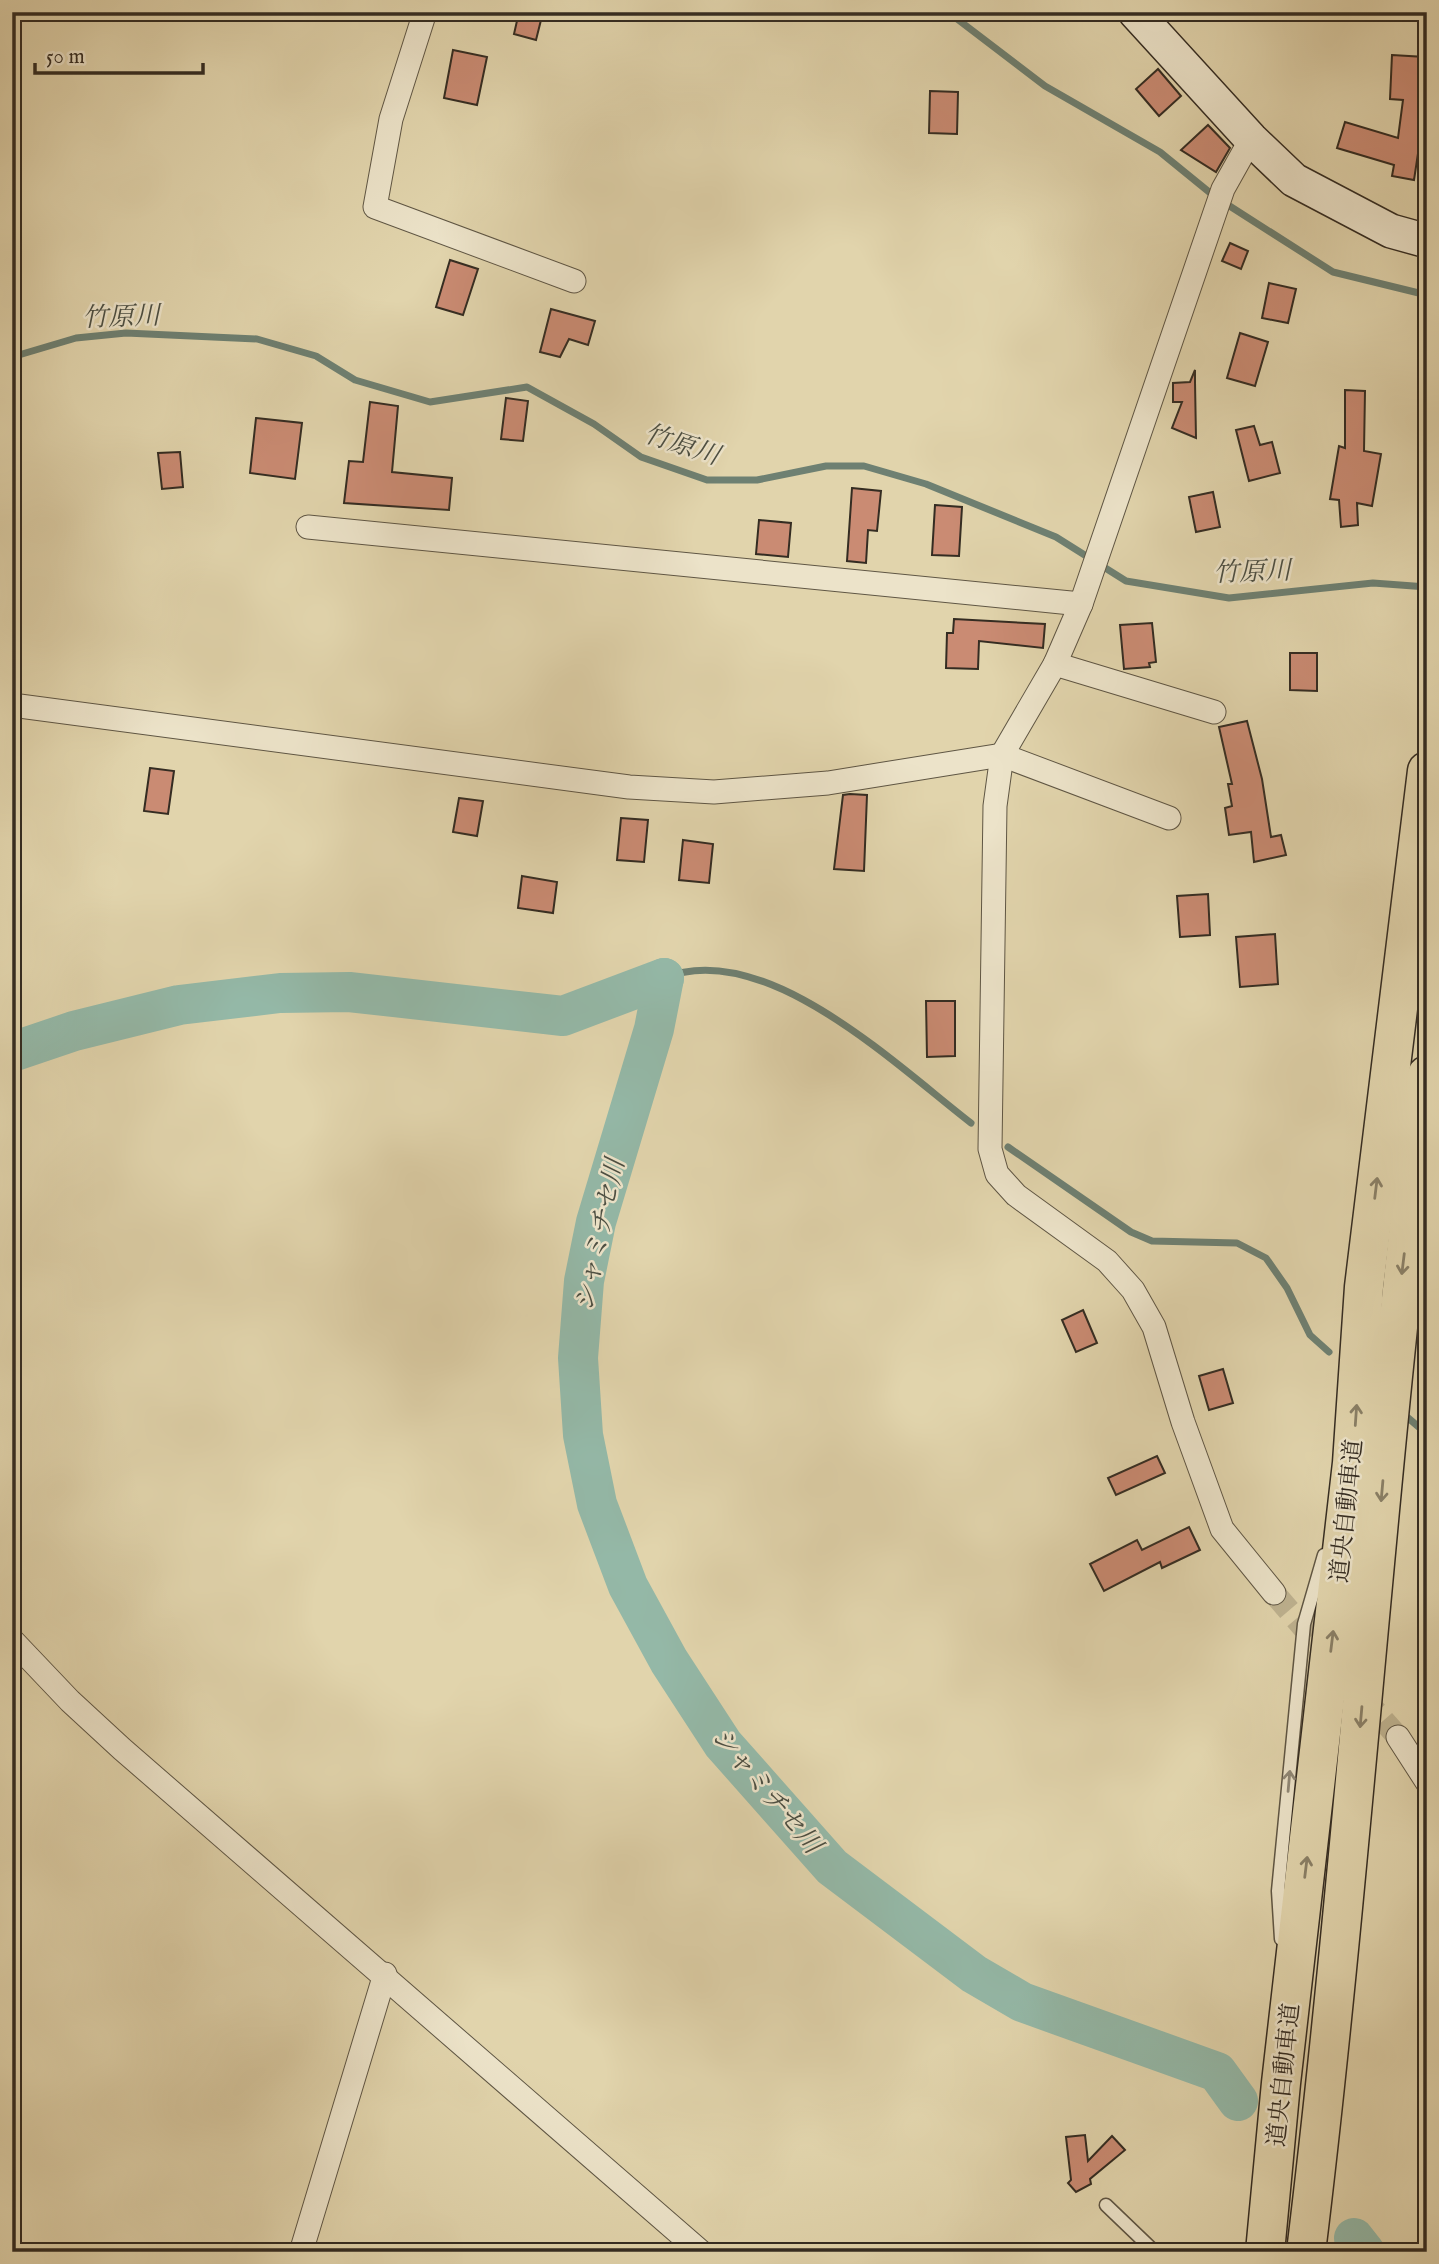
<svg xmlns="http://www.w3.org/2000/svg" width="1439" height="2264" font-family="'IM FELL English','Noto Serif JP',serif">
<rect width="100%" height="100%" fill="#e1d4ac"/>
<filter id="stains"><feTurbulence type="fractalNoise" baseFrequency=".00286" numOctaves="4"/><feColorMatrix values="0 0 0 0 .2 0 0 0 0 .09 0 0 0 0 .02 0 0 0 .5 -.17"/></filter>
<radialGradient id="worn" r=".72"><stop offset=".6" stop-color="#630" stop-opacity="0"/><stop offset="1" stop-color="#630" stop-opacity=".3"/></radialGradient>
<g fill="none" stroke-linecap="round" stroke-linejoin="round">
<!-- stream -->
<g stroke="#6e8072" stroke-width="7">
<path d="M 948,12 L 1045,86 L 1160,152 L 1214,196 L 1333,272 L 1427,295"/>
<path d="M 12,357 L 76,338 L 126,333 L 257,339 L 316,356 L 355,380 L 430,402 L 527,387 L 594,424 L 641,457 L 707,480 L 757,480 L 826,466 L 864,466 L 926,484 L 1056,537 L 1126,581 L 1229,598 L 1373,583 L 1427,587"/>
<path d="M 664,978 C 764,937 897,1066 971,1123"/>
<path d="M 1008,1147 L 1131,1232 L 1152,1241 L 1237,1243 L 1266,1258 L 1287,1288 L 1310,1335 L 1329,1352"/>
<path d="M 1407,1417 L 1427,1434"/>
</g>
<!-- river -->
<g stroke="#94b8a7" stroke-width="40">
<path d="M 664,978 L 654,1029 L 596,1222 L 584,1281 L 578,1358 L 583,1435 L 597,1504 L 628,1586 L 669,1661 L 723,1744 L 832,1867 L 974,1974 L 1022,2002 L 1217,2072 L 1238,2101"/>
<path d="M 12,1052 L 74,1031 L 179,1005 L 280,993 L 349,992 L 563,1016 L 664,978"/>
<path d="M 1354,2238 L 1365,2252"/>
</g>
</g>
<!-- building -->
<g fill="#ca8b73" stroke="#342c22" stroke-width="2">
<path d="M 519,12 L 543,12 L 536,40 L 514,34 Z"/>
<path d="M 453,50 L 487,57 L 477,105 L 444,98 Z"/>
<path d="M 1392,55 L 1425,57 L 1423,84 L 1427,84 L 1427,94 L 1414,180 L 1392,176 L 1394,165 L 1337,148 L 1345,122 L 1398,138 L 1403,100 L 1390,99 Z"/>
<path d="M 1158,69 L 1181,96 L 1159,116 L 1136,89 Z"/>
<path d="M 930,91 L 958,92 L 957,134 L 929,133 Z"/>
<path d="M 1208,125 L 1230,148 L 1216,172 L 1181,150 Z"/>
<path d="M 1230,243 L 1248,251 L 1241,269 L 1222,261 Z"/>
<path d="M 450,260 L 478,269 L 463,315 L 436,307 Z"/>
<path d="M 1269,283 L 1296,289 L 1288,323 L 1262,318 Z"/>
<path d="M 551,309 L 595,321 L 588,345 L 569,339 L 560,357 L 540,352 Z"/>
<path d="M 1240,333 L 1268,342 L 1255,386 L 1227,378 Z"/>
<path d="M 1195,370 L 1195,382 L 1196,438 L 1172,428 L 1182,402 L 1173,402 L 1173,383 L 1190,382 Z"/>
<path d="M 1345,390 L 1365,391 L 1364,451 L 1381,454 L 1372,506 L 1357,503 L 1358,525 L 1341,527 L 1339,500 L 1330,499 L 1339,446 L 1345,448 Z"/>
<path d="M 506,398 L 528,401 L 523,441 L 501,439 Z"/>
<path d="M 370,402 L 398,406 L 392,472 L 452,478 L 449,510 L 344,503 L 349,461 L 363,462 Z"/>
<path d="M 256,418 L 302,423 L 295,479 L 250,473 Z"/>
<path d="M 1254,426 L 1260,445 L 1272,442 L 1280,473 L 1249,481 L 1236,430 Z"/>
<path d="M 180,452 L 183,487 L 162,489 L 158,453 Z"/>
<path d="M 852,488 L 881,491 L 877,531 L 868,530 L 866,563 L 847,561 Z"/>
<path d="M 1213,492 L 1220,527 L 1196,532 L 1189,497 Z"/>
<path d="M 935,505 L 962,507 L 959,556 L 932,555 Z"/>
<path d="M 759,520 L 791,523 L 788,557 L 756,554 Z"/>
<path d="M 954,619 L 1045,624 L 1043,648 L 979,641 L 978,669 L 946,668 L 947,633 L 953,633 Z"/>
<path d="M 1152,623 L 1156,662 L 1149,663 L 1150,667 L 1124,669 L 1120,625 Z"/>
<path d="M 1290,653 L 1317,653 L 1317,691 L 1290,690 Z"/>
<path d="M 1247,721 L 1262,779 L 1271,837 L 1281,835 L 1286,855 L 1254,862 L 1251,832 L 1229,835 L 1225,808 L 1232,806 L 1228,784 L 1232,784 L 1219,727 Z"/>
<path d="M 150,768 L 174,771 L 168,814 L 144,811 Z"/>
<path d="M 850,794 L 867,795 L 864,871 L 834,869 L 843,795 Z"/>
<path d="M 459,798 L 483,801 L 477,836 L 453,832 Z"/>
<path d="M 621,818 L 648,820 L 644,862 L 617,860 Z"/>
<path d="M 683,840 L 713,844 L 709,883 L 679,880 Z"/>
<path d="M 522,876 L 557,882 L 553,913 L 518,908 Z"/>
<path d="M 1208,894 L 1210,935 L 1180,937 L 1177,896 Z"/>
<path d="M 1275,934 L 1278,984 L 1240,987 L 1236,937 Z"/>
<path d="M 926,1001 L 955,1001 L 955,1056 L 927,1057 Z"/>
<path d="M 1083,1310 L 1097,1343 L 1076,1352 L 1062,1320 Z"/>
<path d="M 1223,1369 L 1233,1403 L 1209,1410 L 1199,1376 Z"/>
<path d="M 1157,1456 L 1165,1473 L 1116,1495 L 1108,1478 Z"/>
<path d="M 1189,1527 L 1200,1550 L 1162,1568 L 1160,1562 L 1104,1591 L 1090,1564 L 1137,1540 L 1142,1550 Z"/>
<path d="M 1085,2135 L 1088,2161 L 1112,2136 L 1125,2150 L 1090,2179 L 1091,2184 L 1076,2192 L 1068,2183 L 1071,2180 L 1066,2137 Z"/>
</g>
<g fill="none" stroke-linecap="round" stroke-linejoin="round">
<!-- street-tunnel -->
<g stroke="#beb290" stroke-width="23" stroke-dasharray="23 11" stroke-linecap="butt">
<path d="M 1274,1593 L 1332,1661"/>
<path d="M 1361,1695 L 1398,1737"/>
</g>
<!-- lane casing -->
<g stroke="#5f5644" stroke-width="15">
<g id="lane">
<path d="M 1281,1939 L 1278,1891 L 1304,1624 L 1324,1555"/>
<path d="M 1106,2205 L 1155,2252"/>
</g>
</g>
<!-- street casing -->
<g stroke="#5f5644" stroke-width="25">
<g id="street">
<path d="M 425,12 L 391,119 L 375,207 L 574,281"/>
<path d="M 1251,139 L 1223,189 L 1081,604 L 1055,664 L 1002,755 L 995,806 L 990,1149 L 997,1174 L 1016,1195 L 1107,1261 L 1133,1290 L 1154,1327 L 1183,1422 L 1222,1529 L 1274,1593"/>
<path d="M 308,527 L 1081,604"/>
<path d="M 1055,664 L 1214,712"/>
<path d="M 12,705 L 629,787 L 714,792 L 828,783 L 1002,755 L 1169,818"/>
<path d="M 12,1640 L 70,1701 L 122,1749 L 701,2252"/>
<path d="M 1398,1737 L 1427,1782"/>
<path d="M 301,2252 L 385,1974"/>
</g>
</g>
<!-- secondary casing -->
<g stroke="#342c22" stroke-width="36">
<path id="secondary" d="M 1135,12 L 1251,139 L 1294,180 L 1391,231 L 1427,241"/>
</g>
<!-- highway casing -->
<g stroke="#342c22" stroke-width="41">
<g id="highway">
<path d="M 1265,2252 L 1281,2083 L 1352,1463 L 1364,1287 L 1427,771"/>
<path d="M 1306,2252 C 1354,1860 1377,1466 1427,1075"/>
</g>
</g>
<!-- lane -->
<use href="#lane" stroke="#ece3c9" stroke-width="12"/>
<!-- street -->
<use href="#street" stroke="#ece3c9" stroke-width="23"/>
<!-- secondary -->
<use href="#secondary" stroke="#ece3c9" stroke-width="33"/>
<!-- highway -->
<use href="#highway" stroke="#e1d4ac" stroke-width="38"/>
</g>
<!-- one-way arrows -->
<defs><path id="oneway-shaft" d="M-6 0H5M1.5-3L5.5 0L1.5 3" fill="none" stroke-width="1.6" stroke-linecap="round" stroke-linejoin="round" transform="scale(1.75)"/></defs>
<g stroke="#8a8067">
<use href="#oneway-shaft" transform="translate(1376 1188) rotate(-83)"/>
<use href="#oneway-shaft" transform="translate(1403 1264) rotate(97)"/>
<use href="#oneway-shaft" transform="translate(1356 1415) rotate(-86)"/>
<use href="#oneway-shaft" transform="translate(1382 1491) rotate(95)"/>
<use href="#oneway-shaft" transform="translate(1332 1641) rotate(-83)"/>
<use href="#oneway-shaft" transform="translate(1361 1717) rotate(95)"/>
<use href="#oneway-shaft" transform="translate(1306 1867) rotate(-83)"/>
</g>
<use stroke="#908876" href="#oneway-shaft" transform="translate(1289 1781) rotate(-85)"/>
<g text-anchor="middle" stroke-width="5" stroke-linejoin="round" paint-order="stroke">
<!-- street labels -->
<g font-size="24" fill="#342c22" stroke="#ece3c9">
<text transform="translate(1346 1511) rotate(-84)" y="8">道央自動車道</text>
<text transform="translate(1283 2075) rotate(-84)" y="8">道央自動車道</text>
</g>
<!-- water labels -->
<g font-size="26" font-style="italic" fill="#4c4f43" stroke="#ece3c9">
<text transform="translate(121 316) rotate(-2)" y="9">竹原川</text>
<text transform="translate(682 444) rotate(18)" y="9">竹原川</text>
<text transform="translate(1252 571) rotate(-2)" y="9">竹原川</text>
<text transform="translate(599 1235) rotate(-78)" y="9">シャミチセ川</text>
<text transform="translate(767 1790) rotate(50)" y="9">シャミチセ川</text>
</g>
</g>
<!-- margin -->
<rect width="1439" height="2264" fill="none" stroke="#e1d4ac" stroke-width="42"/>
<rect x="14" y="14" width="1411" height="2236" fill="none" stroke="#342c22" stroke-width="3.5"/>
<rect x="21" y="21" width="1397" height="2222" fill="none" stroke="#342c22" stroke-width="2"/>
<!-- scale -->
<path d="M35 63v10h168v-10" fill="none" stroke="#342c22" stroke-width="3.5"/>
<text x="46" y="63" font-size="21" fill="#342c22" stroke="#ece3c9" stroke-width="5" paint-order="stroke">50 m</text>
<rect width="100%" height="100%" filter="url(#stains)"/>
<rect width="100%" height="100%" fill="url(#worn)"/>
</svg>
